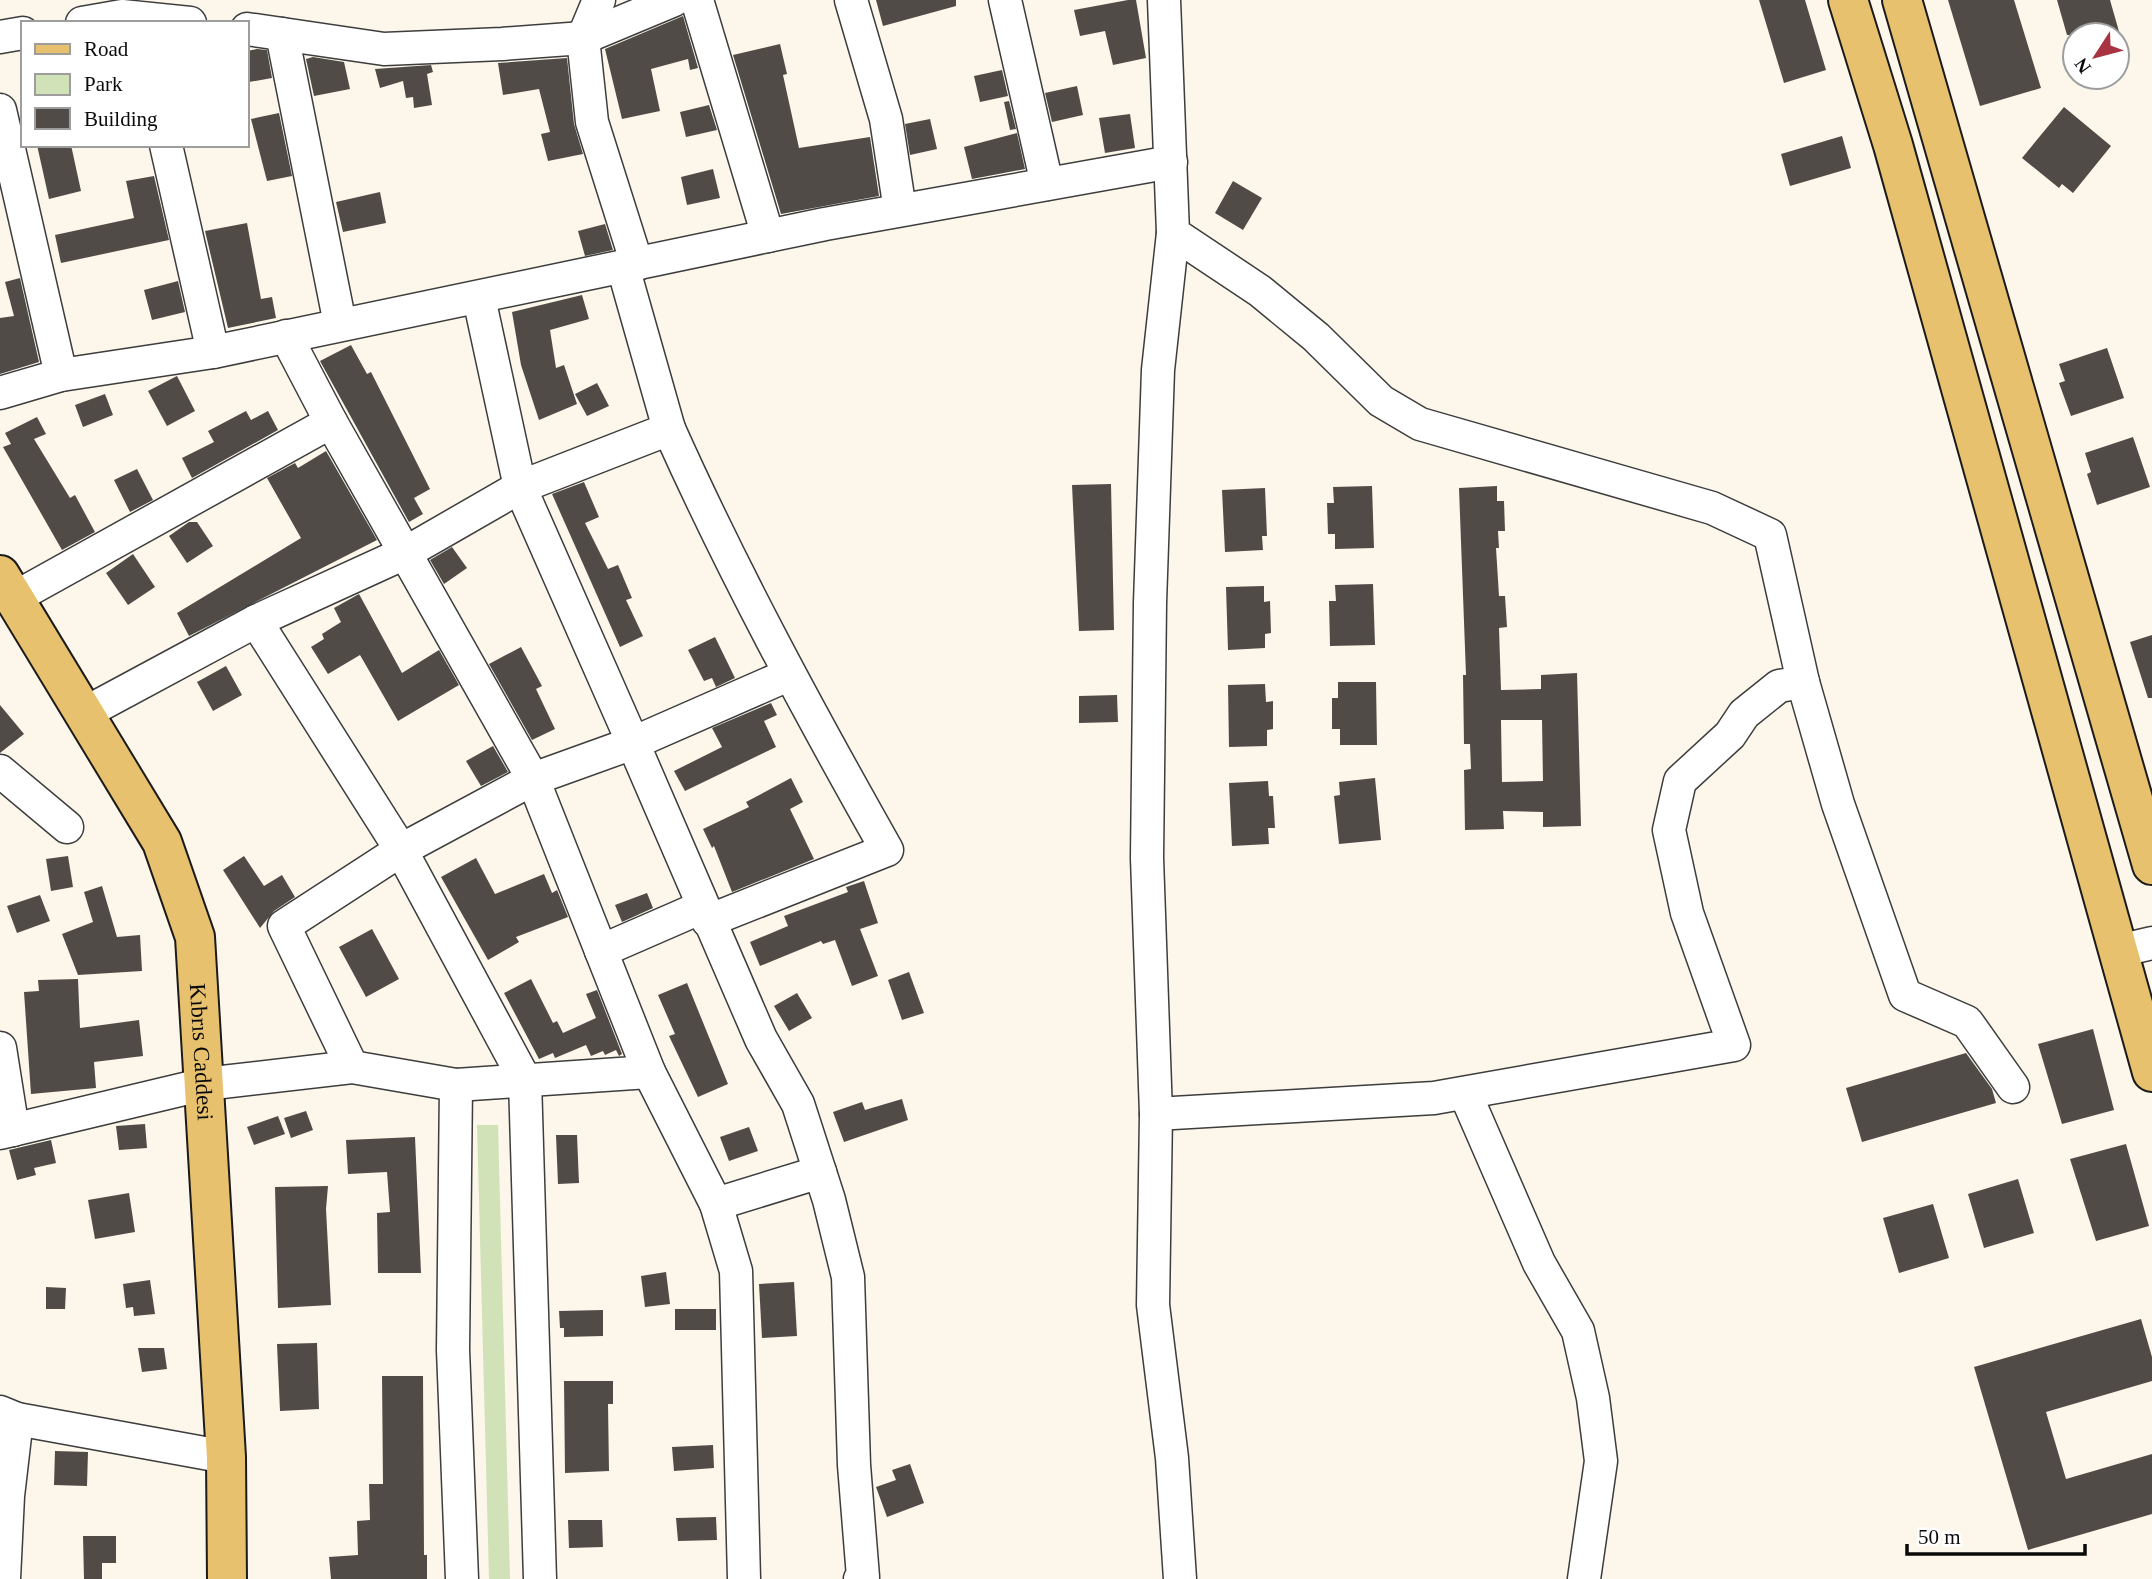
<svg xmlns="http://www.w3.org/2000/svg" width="2152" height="1579" font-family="'Times New Roman',serif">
<rect width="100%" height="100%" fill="#fcf7ea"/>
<!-- green -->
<path fill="#d1e2b8" d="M 477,1125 L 498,1125 L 510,1579 L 489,1579 Z"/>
<!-- building -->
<g fill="#514b48" fill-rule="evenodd">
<path d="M 876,0 L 956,0 L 956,6 L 883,26 Z"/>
<path d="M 1128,0 L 1136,0 L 1146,58 L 1113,65 L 1105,31 L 1080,36 L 1074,10 Z"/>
<path d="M 1759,0 L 1805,0 L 1826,70 L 1784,83 Z"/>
<path d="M 1948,0 L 2014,0 L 2041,88 L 1980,106 Z"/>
<path d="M 2057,0 L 2110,0 L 2120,35 L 2067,35 Z"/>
<path d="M 683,16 L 698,68 L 690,70 L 688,59 L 651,69 L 660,111 L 622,119 L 605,49 Z"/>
<path d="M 780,44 L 787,74 L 783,75 L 799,148 L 870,137 L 879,196 L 781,214 L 733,55 Z"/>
<path d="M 257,49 L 267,50 L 272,78 L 249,82 L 247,51 Z"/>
<path d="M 313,57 L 344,62 L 350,89 L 314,96 L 306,59 Z"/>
<path d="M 567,58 L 574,124 L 583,154 L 548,161 L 541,134 L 550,132 L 539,89 L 503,95 L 498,63 Z"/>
<path d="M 431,65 L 433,72 L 427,74 L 432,105 L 414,108 L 413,97 L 406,98 L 403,81 L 380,88 L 375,69 Z"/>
<path d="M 1002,70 L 1008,96 L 980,102 L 974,76 Z"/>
<path d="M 1077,86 L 1083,115 L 1052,122 L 1045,93 Z"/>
<path d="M 1009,101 L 1016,129 L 1010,130 L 1004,102 Z"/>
<path d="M 709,105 L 717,130 L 686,137 L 680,112 Z"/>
<path d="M 2064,107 L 2111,146 L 2073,193 L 2062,184 L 2059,188 L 2022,158 Z"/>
<path d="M 279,113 L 292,176 L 267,181 L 251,119 Z"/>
<path d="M 1130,114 L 1135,148 L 1105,153 L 1099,118 Z"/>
<path d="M 930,119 L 937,149 L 910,155 L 905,124 Z"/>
<path d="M 1017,133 L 1025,169 L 972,179 L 964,147 Z"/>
<path d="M 1842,136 L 1851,168 L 1790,186 L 1781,154 Z"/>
<path d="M 37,145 L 71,145 L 81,191 L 49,199 Z"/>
<path d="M 713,169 L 720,198 L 687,205 L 681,177 Z"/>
<path d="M 154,176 L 169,240 L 61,263 L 55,235 L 134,218 L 126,181 Z"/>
<path d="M 1233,181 L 1262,198 L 1243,230 L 1215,213 Z"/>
<path d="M 380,192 L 386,223 L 343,232 L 336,202 Z"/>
<path d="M 247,223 L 261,299 L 272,297 L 276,318 L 228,328 L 205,231 Z"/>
<path d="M 605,224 L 613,250 L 585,256 L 578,231 Z"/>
<path d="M 20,278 L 39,362 L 0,374 L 0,318 L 14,316 L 5,282 Z"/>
<path d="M 178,281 L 185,312 L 152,320 L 144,290 Z"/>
<path d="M 582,295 L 589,319 L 550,330 L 556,368 L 564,365 L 577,404 L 539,420 L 521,365 L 512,312 Z"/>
<path d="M 351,345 L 367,374 L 371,372 L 430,489 L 414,498 L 423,514 L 409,522 L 320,361 Z"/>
<path d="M 2107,348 L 2124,398 L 2071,416 L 2059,383 L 2065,381 L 2059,364 Z"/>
<path d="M 177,376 L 195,411 L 167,426 L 148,391 Z"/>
<path d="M 597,383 L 609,406 L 587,416 L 575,394 Z"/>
<path d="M 105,394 L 113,415 L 83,427 L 75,405 Z"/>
<path d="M 246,411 L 251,420 L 268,411 L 278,430 L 192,478 L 182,458 L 214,442 L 208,431 Z"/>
<path d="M 37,417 L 46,434 L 34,439 L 70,498 L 75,495 L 95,532 L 62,550 L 3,447 L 11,444 L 5,433 Z"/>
<path d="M 2133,437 L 2150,487 L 2097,505 L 2087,474 L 2091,472 L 2085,453 Z"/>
<path d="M 326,451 L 377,540 L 189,636 L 177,613 L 301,538 L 267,478 L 295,463 L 298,468 Z"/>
<path d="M 137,469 L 153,500 L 130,512 L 114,480 Z"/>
<path d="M 584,482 L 599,517 L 585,523 L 608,569 L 618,565 L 632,598 L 626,600 L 643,636 L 620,647 L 552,494 Z"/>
<path d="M 1111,484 L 1114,630 L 1079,631 L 1072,485 Z"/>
<path d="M 1372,486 L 1374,548 L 1335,549 L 1335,534 L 1328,534 L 1327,503 L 1334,503 L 1333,487 Z"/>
<path d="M 1497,486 L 1497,501 L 1504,501 L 1505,531 L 1498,531 L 1499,548 L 1496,548 L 1499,596 L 1505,596 L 1507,627 L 1499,628 L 1501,690 L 1541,689 L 1541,675 L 1577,673 L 1581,826 L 1543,827 L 1543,812 L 1503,811 L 1504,829 L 1465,830 L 1464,770 L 1471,769 L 1470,744 L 1464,744 L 1463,675 L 1466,675 L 1459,488 ZM 1501,720 L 1542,720 L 1543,781 L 1502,782 Z"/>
<path d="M 1265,488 L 1267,536 L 1262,536 L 1263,550 L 1225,552 L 1222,490 Z"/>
<path d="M 189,522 L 197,522 L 213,546 L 187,563 L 169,536 Z"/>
<path d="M 452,547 L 467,568 L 444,584 L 430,560 Z"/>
<path d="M 133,554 L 155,587 L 128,605 L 106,573 Z"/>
<path d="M 1373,584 L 1375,645 L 1330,646 L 1329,601 L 1336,601 L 1335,585 Z"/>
<path d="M 1264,586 L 1264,602 L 1270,601 L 1271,633 L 1265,634 L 1265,648 L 1228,650 L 1226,587 Z"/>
<path d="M 359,594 L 402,673 L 439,650 L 459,685 L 398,721 L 360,655 L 328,674 L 311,647 L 324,639 L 322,634 L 341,622 L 334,608 Z"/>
<path d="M 2152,635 L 2152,698 L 2148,698 L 2130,642 Z"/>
<path d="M 715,637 L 735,678 L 716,687 L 712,678 L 704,681 L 688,650 Z"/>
<path d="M 521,647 L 542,686 L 536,689 L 555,729 L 532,740 L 489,664 Z"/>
<path d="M 226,666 L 242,695 L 213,711 L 197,682 Z"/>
<path d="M 1338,682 L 1376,682 L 1377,745 L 1340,745 L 1340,729 L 1332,729 L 1332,698 L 1338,698 Z"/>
<path d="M 1265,684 L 1266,702 L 1273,701 L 1273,729 L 1267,730 L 1267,746 L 1229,747 L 1228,685 Z"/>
<path d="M 1117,695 L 1118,722 L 1079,723 L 1079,696 Z"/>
<path d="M 771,703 L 777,715 L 764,721 L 776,747 L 685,791 L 674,771 L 722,747 L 712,728 Z"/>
<path d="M 0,705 L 24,734 L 0,753 Z"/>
<path d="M 493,746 L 508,772 L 481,786 L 466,761 Z"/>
<path d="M 791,778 L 803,802 L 790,809 L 814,859 L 732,892 L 714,846 L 712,848 L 703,829 L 749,807 L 746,802 Z"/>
<path d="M 1375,778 L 1381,840 L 1339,844 L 1334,796 L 1340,795 L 1339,782 Z"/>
<path d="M 1268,781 L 1269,796 L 1273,796 L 1275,828 L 1268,828 L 1269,844 L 1232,846 L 1229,783 Z"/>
<path d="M 68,856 L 73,887 L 51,891 L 46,859 Z"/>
<path d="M 244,856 L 264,886 L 282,875 L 295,897 L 274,911 L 260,928 L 223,870 Z"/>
<path d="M 476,858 L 495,894 L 544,874 L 552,893 L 557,890 L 568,917 L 516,937 L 519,942 L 488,960 L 441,877 Z"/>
<path d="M 864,881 L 878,923 L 860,929 L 878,976 L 852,986 L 835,940 L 823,944 L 821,941 L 760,966 L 750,942 L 788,926 L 784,916 L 848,892 L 846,887 Z"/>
<path d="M 102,886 L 117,937 L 140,935 L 142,971 L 78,975 L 62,934 L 93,922 L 84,892 Z"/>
<path d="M 647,893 L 653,908 L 622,922 L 615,905 Z"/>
<path d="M 40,895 L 50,921 L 17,933 L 7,906 Z"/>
<path d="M 372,929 L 399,979 L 366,997 L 339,947 Z"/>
<path d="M 909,972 L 924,1013 L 902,1020 L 888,980 Z"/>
<path d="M 78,979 L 80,1028 L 139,1020 L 143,1056 L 94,1062 L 96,1088 L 31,1094 L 24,992 L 39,991 L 38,980 Z"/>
<path d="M 531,979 L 553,1023 L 557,1021 L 563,1033 L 596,1018 L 586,994 L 597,990 L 622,1054 L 619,1056 L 616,1050 L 605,1055 L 603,1051 L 591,1056 L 586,1045 L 555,1058 L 553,1053 L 539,1059 L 504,993 Z"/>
<path d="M 687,983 L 728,1084 L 698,1097 L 669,1036 L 675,1034 L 658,995 Z"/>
<path d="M 797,993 L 812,1018 L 789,1031 L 774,1006 Z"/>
<path d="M 2093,1029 L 2114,1110 L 2062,1124 L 2038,1044 Z"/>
<path d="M 1966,1053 L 1992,1089 L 1996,1103 L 1862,1142 L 1846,1088 Z"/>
<path d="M 902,1099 L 908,1120 L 844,1142 L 833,1112 L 862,1102 L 865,1110 Z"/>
<path d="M 306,1111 L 313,1130 L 291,1138 L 284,1118 Z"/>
<path d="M 278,1116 L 285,1134 L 254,1145 L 247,1127 Z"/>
<path d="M 145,1124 L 147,1148 L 119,1150 L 116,1126 Z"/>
<path d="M 749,1127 L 758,1151 L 729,1161 L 720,1137 Z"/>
<path d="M 556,1135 L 577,1135 L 579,1183 L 558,1184 Z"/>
<path d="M 415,1137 L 421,1273 L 378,1273 L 377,1213 L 390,1212 L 387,1172 L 348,1174 L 346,1140 Z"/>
<path d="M 51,1140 L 56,1163 L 34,1168 L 36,1175 L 17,1180 L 9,1150 Z"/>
<path d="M 2126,1144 L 2149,1226 L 2096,1241 L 2070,1159 Z"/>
<path d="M 2018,1179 L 2034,1233 L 1984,1248 L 1968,1194 Z"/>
<path d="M 328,1186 L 326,1209 L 331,1305 L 278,1308 L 275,1187 Z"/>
<path d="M 129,1193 L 135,1232 L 95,1239 L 88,1200 Z"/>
<path d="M 1933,1204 L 1949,1258 L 1899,1273 L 1883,1218 Z"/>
<path d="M 666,1272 L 670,1304 L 645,1307 L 641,1276 Z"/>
<path d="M 150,1280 L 155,1314 L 134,1316 L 133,1307 L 126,1308 L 123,1284 Z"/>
<path d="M 794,1282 L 797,1336 L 762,1338 L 759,1284 Z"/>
<path d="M 46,1287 L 66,1288 L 65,1309 L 46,1309 Z"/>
<rect x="675" y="1309" width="41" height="21"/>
<path d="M 603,1310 L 603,1336 L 564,1337 L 564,1328 L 560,1328 L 559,1311 Z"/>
<path d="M 2141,1319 L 2152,1357 L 2152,1381 L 2046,1412 L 2066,1479 L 2152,1454 L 2152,1514 L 2028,1550 L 1974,1367 Z"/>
<path d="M 317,1343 L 319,1409 L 280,1411 L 277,1344 Z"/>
<path d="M 138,1348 L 164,1348 L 167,1369 L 142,1372 Z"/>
<path d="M 382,1376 L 423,1376 L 424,1555 L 427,1555 L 427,1579 L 331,1579 L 329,1557 L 358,1555 L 357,1521 L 370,1520 L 369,1484 L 383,1484 Z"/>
<path d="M 564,1381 L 613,1381 L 613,1404 L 608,1404 L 609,1471 L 565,1473 Z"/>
<path d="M 713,1445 L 714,1468 L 674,1471 L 672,1447 Z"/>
<path d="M 55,1451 L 88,1452 L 87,1486 L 54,1485 Z"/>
<path d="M 910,1464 L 924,1503 L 887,1517 L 876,1487 L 896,1480 L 892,1470 Z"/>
<path d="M 716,1517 L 717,1540 L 678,1541 L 676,1518 Z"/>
<path d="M 568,1520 L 602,1520 L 603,1547 L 569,1548 Z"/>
<path d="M 83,1536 L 116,1536 L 116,1563 L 102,1563 L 102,1579 L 84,1579 Z"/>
</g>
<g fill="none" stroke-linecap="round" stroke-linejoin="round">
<!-- minor casing -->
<g stroke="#3d3d3d" stroke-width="35">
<g id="minor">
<path d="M 599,0 L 583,38 L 592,122 L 637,264"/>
<path d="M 697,0 L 768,236"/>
<path d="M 851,0 L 886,119 L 900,210"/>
<path d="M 1005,0 L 1047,184"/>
<path d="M 82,23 L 122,16 L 190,23"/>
<path d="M 247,29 L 384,49 L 502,44 L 583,38 L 674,0"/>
<path d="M 282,34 L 340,324"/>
<path d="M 0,37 L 23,33"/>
<path d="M 0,110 L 61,375"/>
<path d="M 166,145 L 213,352"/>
<path d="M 1173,233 L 1158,370 L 1150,603 L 1147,858 L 1156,1114 L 1153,1305 L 1172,1458 L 1180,1579"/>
<path d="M 286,336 L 331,422 L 533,779 L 649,1072 L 456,1085"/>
<path d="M 0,393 L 61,375 L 213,352 L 825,224 L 1171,162"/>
<path d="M 669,429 C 734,574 809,712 887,850 L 708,921"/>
<path d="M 14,598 L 331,422"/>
<path d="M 256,621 L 401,850 L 525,1080 L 540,1579"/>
<path d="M 788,675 L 633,743 L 761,1039 L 798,1104 L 829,1200 L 848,1277 L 854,1465 L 863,1577 L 860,1579"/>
<path d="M 1803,682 L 1838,804 L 1905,995 L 1967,1022 L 2013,1087"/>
<path d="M 85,713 L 256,621 L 407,552 L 520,487 L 669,429 L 623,267"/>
<path d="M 0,771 L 67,827"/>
<path d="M 601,951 L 702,907"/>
<path d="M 2118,951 L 2152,943"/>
<path d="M 0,1048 L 13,1130"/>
<path d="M 352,1067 L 284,926 L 401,850 L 533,779 L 633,743 L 520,487 L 479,298"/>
<path d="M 649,1072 L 716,1204 L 820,1172"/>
<path d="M 1465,1093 L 1539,1263 L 1578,1331 L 1593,1398 L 1601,1461 L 1584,1579"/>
<path d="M 1156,1114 L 1434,1098 L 1734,1045 L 1687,913 L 1669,830 L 1680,781 L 1730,735 L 1744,714 L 1779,686 L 1803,682 L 1770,535 L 1712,508 L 1420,424 L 1381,401 L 1316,337 L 1260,291 L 1173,233 L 1164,0"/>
<path d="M 0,1133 L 205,1084 L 352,1067 L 456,1085 L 453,1350 L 462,1579"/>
<path d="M 716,1204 L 736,1271 L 744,1579"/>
<path d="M 0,1412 L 17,1419 L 8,1496 L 4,1579"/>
<path d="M 17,1419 L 226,1457"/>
</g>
</g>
<!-- major casing -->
<g stroke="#1b1b1b" stroke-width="42">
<g id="major">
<path d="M 1848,0 L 1893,145 L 2152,1072"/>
<path d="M 1902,0 L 2152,865"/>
<path id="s1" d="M 0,575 L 162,842 L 195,937 L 226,1457 L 227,1579"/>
</g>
</g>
<!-- minor -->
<use href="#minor" stroke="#fff" stroke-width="32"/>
<!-- major -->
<use href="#major" stroke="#e8c16e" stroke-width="38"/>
</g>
<g text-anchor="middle" stroke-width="7" stroke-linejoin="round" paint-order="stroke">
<!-- street labels -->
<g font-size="23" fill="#0a0a0a" stroke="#fff">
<text dy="8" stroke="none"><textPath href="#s1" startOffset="528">Kıbrıs Caddesi</textPath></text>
</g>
</g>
<!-- legend -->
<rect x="21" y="21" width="228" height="126" fill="#ffffff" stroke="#9d9d9d" stroke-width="2"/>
<rect x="35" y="44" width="35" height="10" fill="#e8c16e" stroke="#9d9d9d" stroke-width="2"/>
<text x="84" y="56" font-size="21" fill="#0a0a0a">Road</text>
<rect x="35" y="74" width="35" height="21" fill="#d1e2b8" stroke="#9d9d9d" stroke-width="2"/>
<text x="84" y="91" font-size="21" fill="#0a0a0a">Park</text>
<rect x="35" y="108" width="35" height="21" fill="#514b48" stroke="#9d9d9d" stroke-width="2"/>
<text x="84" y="126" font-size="21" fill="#0a0a0a">Building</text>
<!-- north arrow -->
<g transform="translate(2096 56) rotate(234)"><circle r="33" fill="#ffffff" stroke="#9d9d9d" stroke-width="2"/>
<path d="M0-5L12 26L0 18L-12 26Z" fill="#a83442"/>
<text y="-10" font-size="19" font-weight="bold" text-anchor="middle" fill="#0a0a0a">N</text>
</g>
<!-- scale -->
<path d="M1907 1544v10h178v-10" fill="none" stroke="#0a0a0a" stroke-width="3.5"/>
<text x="1918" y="1544" font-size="21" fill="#0a0a0a" stroke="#ffffff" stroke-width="5" paint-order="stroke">50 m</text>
</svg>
